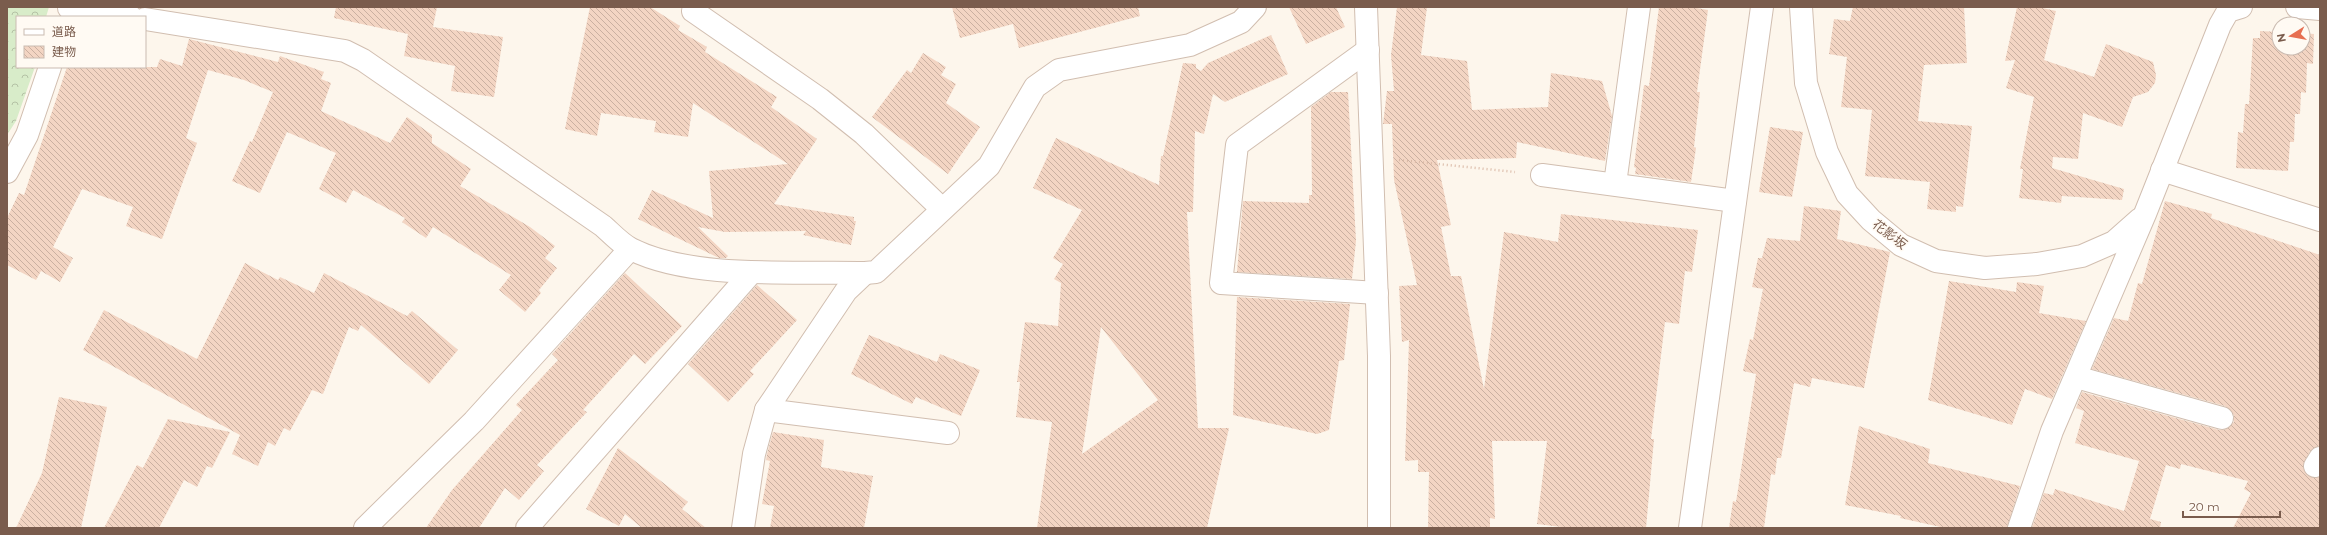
<svg xmlns="http://www.w3.org/2000/svg" width="2327" height="535" font-family="Montserrat,'Noto Sans JP',sans-serif">
<defs>
<pattern id="park-crowns" width="20" height="18" patternUnits="userSpaceOnUse"><rect width="20" height="18" fill="#d8ecc9"/><path d="M2 6a3 3 0 1 1 6 0M12 15a3 3 0 1 1 6 0" fill="none" stroke="#b4c2a5"/></pattern>
<pattern id="building-back-hatch" width="6" height="6" patternUnits="userSpaceOnUse"><rect width="6" height="6" fill="#f3d5c3"/><path d="M-1 5l2 2M0 0l6 6M5-1l2 2" fill="none" stroke="#cab0a1"/></pattern>
</defs>
<rect width="100%" height="100%" fill="#fdf6ec"/>
<!-- park -->
<path fill="url(#park-crowns)" d="M 7,7 L 49,7 L 46,17 L 17,17 L 17,67 L 35,67 L 16,121 L 7,135 Z"/>
<!-- building -->
<g fill="url(#building-back-hatch)" fill-rule="evenodd">
<path d="M 336,7 L 437,7 L 433,27 L 503,37 L 494,97 L 451,91 L 455,66 L 404,56 L 408,34 L 334,18 Z"/>
<path d="M 590,7 L 650,7 L 680,26 L 678,30 L 707,47 L 705,52 L 777,97 L 771,107 L 817,139 L 774,204 L 854,217 L 854,221 L 856,221 L 851,245 L 803,235 L 806,231 L 725,232 L 698,227 L 728,256 L 726,258 L 719,258 L 638,219 L 652,190 L 713,218 L 709,171 L 788,164 L 693,103 L 688,137 L 654,132 L 656,121 L 601,113 L 597,136 L 565,129 Z"/>
<path d="M 952,7 L 1138,7 L 1140,16 L 1019,48 L 1013,24 L 960,38 Z"/>
<path d="M 1289,7 L 1336,7 L 1345,27 L 1306,44 Z"/>
<path d="M 1397,7 L 1427,7 L 1421,55 L 1467,61 L 1472,110 L 1548,107 L 1551,73 L 1602,81 L 1612,116 L 1605,161 L 1517,142 L 1516,158 L 1437,160 L 1451,225 L 1441,227 L 1451,276 L 1461,276 L 1484,389 L 1504,232 L 1558,242 L 1561,214 L 1698,230 L 1692,272 L 1685,271 L 1679,324 L 1665,322 L 1651,439 L 1654,439 L 1646,528 L 1570,528 L 1537,524 L 1547,441 L 1492,441 L 1495,519 L 1490,518 L 1490,528 L 1428,528 L 1429,472 L 1418,472 L 1418,460 L 1405,461 L 1409,340 L 1402,342 L 1399,286 L 1417,285 L 1394,180 L 1392,124 L 1383,124 L 1387,91 L 1394,91 L 1391,55 Z"/>
<path d="M 1659,7 L 1691,7 L 1708,10 L 1697,92 L 1700,92 L 1694,147 L 1696,148 L 1691,182 L 1635,174 L 1636,168 L 1634,167 L 1644,85 L 1649,86 Z"/>
<path d="M 1853,7 L 1964,7 L 1967,63 L 1924,65 L 1918,121 L 1972,126 L 1963,207 L 1956,206 L 1956,212 L 1927,209 L 1930,182 L 1865,176 L 1872,110 L 1841,107 L 1847,57 L 1829,54 L 1834,19 L 1850,21 Z"/>
<path d="M 2017,7 L 2038,7 L 2056,11 L 2044,60 L 2094,77 L 2106,44 L 2153,62 L 2156,75 L 2155,83 L 2148,92 L 2133,97 L 2122,127 L 2083,113 L 2078,159 L 2053,157 L 2052,168 L 2124,189 L 2122,200 L 2062,196 L 2061,203 L 2019,198 L 2023,169 L 2020,169 L 2034,97 L 2006,88 L 2015,60 L 2005,61 Z"/>
<path d="M 2260,31 L 2279,32 L 2279,48 L 2303,48 L 2303,33 L 2314,34 L 2313,64 L 2307,63 L 2306,93 L 2301,92 L 2300,114 L 2295,114 L 2294,142 L 2290,142 L 2288,171 L 2236,168 L 2238,132 L 2243,133 L 2245,104 L 2249,104 L 2253,38 L 2260,38 Z"/>
<path d="M 1271,35 L 1288,74 L 1225,102 L 1213,94 L 1204,134 L 1195,131 L 1193,212 L 1187,212 L 1198,428 L 1229,428 L 1207,528 L 1037,528 L 1052,422 L 1016,417 L 1020,382 L 1017,382 L 1025,322 L 1058,326 L 1061,283 L 1054,279 L 1063,264 L 1053,258 L 1082,210 L 1033,188 L 1056,138 L 1159,185 L 1161,156 L 1163,156 L 1183,63 L 1196,64 L 1196,68 L 1201,71 L 1208,63 ZM 1101,327 L 1158,400 L 1082,454 Z"/>
<path d="M 189,39 L 278,62 L 280,56 L 324,72 L 321,79 L 331,83 L 321,111 L 390,143 L 407,117 L 432,135 L 432,143 L 471,169 L 460,186 L 530,227 L 555,246 L 545,258 L 557,268 L 539,290 L 541,293 L 525,312 L 499,290 L 511,275 L 433,227 L 426,238 L 402,222 L 405,218 L 353,190 L 346,203 L 319,189 L 336,153 L 287,132 L 260,193 L 232,181 L 250,141 L 252,142 L 273,92 L 244,80 L 208,70 L 186,138 L 197,143 L 162,239 L 126,226 L 133,207 L 82,189 L 53,247 L 73,258 L 60,282 L 41,271 L 36,280 L 7,265 L 7,218 L 19,193 L 24,195 L 67,67 L 157,67 L 160,59 L 182,66 Z"/>
<path d="M 923,53 L 946,67 L 941,75 L 956,84 L 946,103 L 980,127 L 948,174 L 872,117 L 907,70 L 911,73 Z"/>
<path d="M 1331,92 L 1348,92 L 1356,241 L 1352,279 L 1237,272 L 1243,201 L 1309,203 L 1309,195 L 1312,195 L 1311,107 Z"/>
<path d="M 1770,127 L 1803,132 L 1792,197 L 1759,192 Z"/>
<path d="M 2165,201 L 2212,214 L 2211,218 L 2320,255 L 2320,446 L 2310,451 L 2303,466 L 2308,476 L 2320,477 L 2320,528 L 2233,528 L 2251,493 L 2244,489 L 2248,481 L 2181,464 L 2180,469 L 2166,465 L 2150,519 L 2161,522 L 2160,528 L 2032,528 L 2044,493 L 2053,495 L 2055,489 L 2124,511 L 2139,461 L 2075,443 L 2084,411 L 2076,408 L 2082,392 L 2219,430 L 2225,430 L 2234,422 L 2234,415 L 2225,406 L 2092,369 L 2114,318 L 2128,321 L 2138,283 L 2142,284 Z"/>
<path d="M 1804,206 L 1841,211 L 1837,239 L 1890,252 L 1864,388 L 1812,378 L 1810,387 L 1794,383 L 1781,458 L 1777,458 L 1775,475 L 1771,474 L 1764,528 L 1729,528 L 1733,501 L 1736,502 L 1756,374 L 1743,371 L 1750,339 L 1753,340 L 1763,289 L 1752,287 L 1758,258 L 1762,258 L 1767,238 L 1800,241 Z"/>
<path d="M 245,263 L 278,280 L 280,277 L 314,293 L 324,273 L 407,316 L 412,311 L 458,350 L 429,384 L 361,325 L 358,331 L 349,327 L 323,394 L 312,390 L 290,431 L 284,428 L 275,446 L 268,442 L 258,466 L 232,454 L 240,435 L 83,350 L 104,310 L 197,359 Z"/>
<path d="M 625,273 L 682,326 L 645,364 L 634,354 L 583,410 L 587,412 L 537,465 L 544,471 L 519,500 L 505,488 L 479,528 L 426,528 L 452,490 L 522,410 L 516,405 L 558,360 L 552,354 Z"/>
<path d="M 1949,281 L 2016,292 L 2017,282 L 2044,286 L 2039,313 L 2086,321 L 2052,399 L 2025,389 L 2012,425 L 1928,400 Z"/>
<path d="M 757,285 L 797,320 L 750,371 L 754,374 L 728,402 L 688,364 Z"/>
<path d="M 1237,297 L 1350,304 L 1344,360 L 1339,361 L 1329,430 L 1317,434 L 1233,415 Z"/>
<path d="M 869,335 L 937,362 L 940,354 L 980,370 L 961,416 L 916,397 L 912,404 L 851,374 Z"/>
<path d="M 59,397 L 107,407 L 81,528 L 16,528 L 42,473 Z"/>
<path d="M 168,419 L 230,432 L 212,468 L 207,466 L 197,487 L 184,480 L 159,528 L 104,528 L 137,465 L 143,468 Z"/>
<path d="M 1859,426 L 1930,449 L 1928,463 L 2020,486 L 2007,528 L 1945,528 L 1900,518 L 1901,516 L 1845,505 Z"/>
<path d="M 773,432 L 824,440 L 821,467 L 873,476 L 864,528 L 770,528 L 774,506 L 762,504 L 770,461 L 766,460 L 767,454 Z"/>
<path d="M 618,448 L 688,502 L 682,509 L 706,528 L 642,528 L 625,514 L 619,526 L 586,509 Z"/>
</g>
<g fill="none" stroke-linecap="round" stroke-linejoin="round">
<!-- minor casing -->
<g stroke="#d1beb0" stroke-width="24">
<g id="minor">
<path d="M 1366,7 L 1379,356 L 1379,528"/>
<path d="M 1801,7 L 1806,83 L 1827,152 L 1847,194 L 1871,220 L 1901,245 L 1936,261 L 1985,268 L 2037,264 L 2082,256 L 2114,242 L 2140,219"/>
<path d="M 2297,7 L 2320,9"/>
<path d="M 69,8 L 131,17"/>
<path d="M 693,11 L 820,99 L 864,134 L 942,209"/>
<path d="M 145,19 L 345,51 L 363,60 L 603,226 C 611,233 621,244 631,249 C 692,280 796,271 865,273 L 876,272 L 989,166 L 1035,87 L 1059,70 L 1190,45 L 1241,22 L 1255,7"/>
<path d="M 1368,50 L 1237,145 L 1221,283 L 1377,293"/>
<path d="M 2162,170 L 2320,220"/>
<path d="M 7,172 L 27,135 L 50,67"/>
<path d="M 1542,175 L 1735,201"/>
<path d="M 1615,184 L 1639,7"/>
<path d="M 2076,377 L 2222,418"/>
<path d="M 766,410 L 948,433"/>
<path d="M 2315,466 L 2320,458"/>
<path d="M 365,528 L 474,421 L 630,249"/>
<path d="M 527,528 L 751,273"/>
<path d="M 743,528 L 754,454 L 766,410 L 846,291 L 865,273"/>
<path d="M 1690,528 L 1762,7"/>
<path d="M 2019,528 L 2052,431 L 2145,214 L 2220,25 L 2228,11 L 2241,7"/>
</g>
</g>
<!-- path -->
<path stroke="#d9b8a5" stroke-width="2.5" stroke-dasharray="1 3" stroke-linecap="butt" d="M 1399,160 L 1515,172"/>
<!-- minor -->
<use href="#minor" stroke="#fff" stroke-width="22"/>
</g>
<g text-anchor="middle" stroke-width="3" stroke-linejoin="round" paint-order="stroke">
<!-- street labels -->
<g font-size="13" fill="#7a5c4d" stroke="#fffaf3">
<text transform="translate(1890 234) rotate(37)" y="5">花影坂</text>
</g>
</g>
<!-- border -->
<rect width="2327" height="535" fill="none" stroke="#7a5c4d" stroke-width="16"/>
<!-- legend -->
<rect x="16" y="16" width="130" height="52" fill="#fffaf3" stroke="#cabbb1"/>
<rect x="24" y="29" width="20" height="6" fill="#ffffff" stroke="#cabbb1"/>
<text x="52" y="36" font-size="12" fill="#7a5c4d">道路</text>
<rect x="24" y="46" width="20" height="12" fill="url(#building-back-hatch)" stroke="#cabbb1"/>
<text x="52" y="56" font-size="12" fill="#7a5c4d">建物</text>
<!-- north arrow -->
<g transform="translate(2291 36) rotate(259)"><circle r="19" fill="#fffaf3" stroke="#cabbb1"/>
<path d="M0-3L7 15L0 10L-7 15Z" fill="#e76f51"/>
<text y="-6" font-size="11" font-weight="bold" text-anchor="middle" fill="#7a5c4d">N</text>
</g>
<!-- scale -->
<path d="M2183 511v6h97v-6" fill="none" stroke="#7a5c4d" stroke-width="2"/>
<text x="2189" y="511" font-size="12" fill="#7a5c4d" stroke="#fffaf3" stroke-width="3" paint-order="stroke">20 m</text>
</svg>
